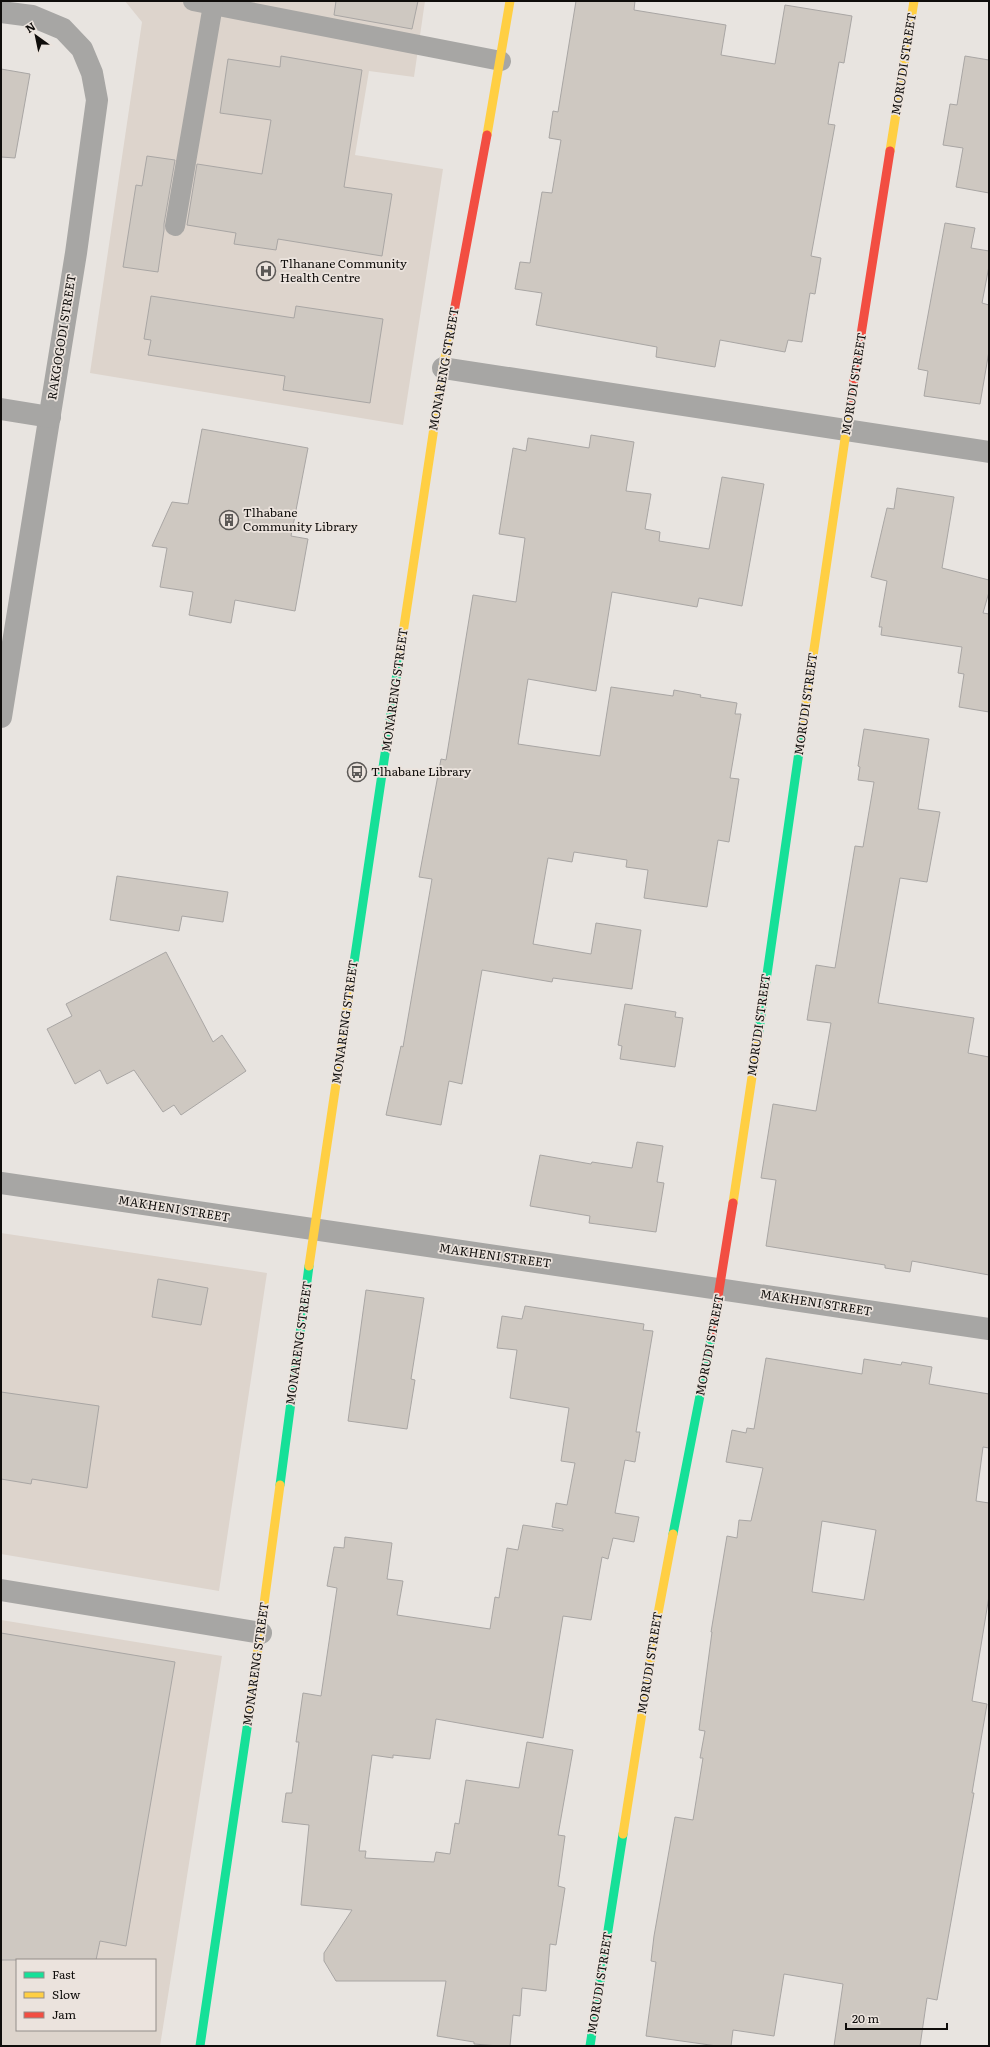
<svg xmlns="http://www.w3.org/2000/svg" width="990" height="2047" font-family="Literata,serif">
<rect width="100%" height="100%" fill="#e8e4e0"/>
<!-- built -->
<g fill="#ddd4cc" fill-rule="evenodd">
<path d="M 125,1 L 425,1 L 414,77 L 369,71 L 355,155 L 443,169 L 403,425 L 90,373 L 142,22 Z"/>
<path d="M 1,1233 L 267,1273 L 219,1591 L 1,1554 Z"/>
<path d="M 1,1620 L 222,1656 L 160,2046 L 1,2046 ZM 17,1960 L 155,1960 L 155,2030 L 17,2030 Z"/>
</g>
<!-- building -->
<g fill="#cec8c1" stroke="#a9a6a4" fill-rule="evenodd">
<path d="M 336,1 L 418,1 L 412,29 L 334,15 Z"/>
<path d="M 576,1 L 635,1 L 634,10 L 726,25 L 721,55 L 775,64 L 785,5 L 852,16 L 844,63 L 839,62 L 828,124 L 835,125 L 811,256 L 821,258 L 815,294 L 810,293 L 802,342 L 788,340 L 785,352 L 720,340 L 715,367 L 656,357 L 657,347 L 536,325 L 542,293 L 515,289 L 520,262 L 530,263 L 542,192 L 552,193 L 561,140 L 549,138 L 553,111 L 558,112 Z"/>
<path d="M 281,56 L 362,70 L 344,187 L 392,194 L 382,256 L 278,239 L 276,250 L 234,244 L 236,233 L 187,225 L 197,164 L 262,174 L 271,120 L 220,113 L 228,59 L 280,67 Z"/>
<path d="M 965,56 L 989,60 L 989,193 L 956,187 L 963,148 L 943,145 L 950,104 L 957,105 Z"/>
<path d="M 1,69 L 30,74 L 15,158 L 1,157 Z"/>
<path d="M 147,156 L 175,160 L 164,224 L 164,230 L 158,272 L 123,267 L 136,185 L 142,186 Z"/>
<path d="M 945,223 L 975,228 L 971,248 L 989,251 L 989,266 L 982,303 L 989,305 L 989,351 L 980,404 L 924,396 L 928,371 L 918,369 Z"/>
<path d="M 151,296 L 294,318 L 296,306 L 383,319 L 370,403 L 283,390 L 285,376 L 148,355 L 151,340 L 144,339 Z"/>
<path d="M 202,429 L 308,448 L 291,536 L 308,539 L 295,611 L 235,600 L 231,623 L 189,615 L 193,592 L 160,587 L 167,548 L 152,546 L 172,502 L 188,504 Z"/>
<path d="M 591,435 L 634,442 L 626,491 L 651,494 L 645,529 L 660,532 L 659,541 L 709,549 L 722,477 L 764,484 L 742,606 L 699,598 L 697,607 L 612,592 L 596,691 L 528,679 L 518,744 L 600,756 L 611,687 L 673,696 L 674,690 L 701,695 L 700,697 L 737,703 L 735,714 L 741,714 L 730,778 L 739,779 L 729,842 L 718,840 L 707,907 L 644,898 L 648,870 L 626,867 L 627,860 L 574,852 L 572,862 L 548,858 L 533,944 L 591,954 L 596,923 L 641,930 L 632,989 L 553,978 L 552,982 L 482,970 L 462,1084 L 449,1081 L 441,1125 L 386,1115 L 401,1046 L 403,1047 L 432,879 L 419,877 L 441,759 L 446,760 L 473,595 L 516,602 L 525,538 L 499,534 L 513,448 L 526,451 L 528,438 L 589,448 Z"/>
<path d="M 897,488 L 954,497 L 942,568 L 989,580 L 989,592 L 983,613 L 989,614 L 989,712 L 959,707 L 964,674 L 958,673 L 962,647 L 881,635 L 882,627 L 879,627 L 887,581 L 871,577 L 887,508 L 894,509 Z"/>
<path d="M 864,729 L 929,739 L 918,809 L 940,812 L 927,882 L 900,878 L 878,1003 L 974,1018 L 968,1053 L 989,1057 L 989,1275 L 912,1261 L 910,1272 L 885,1268 L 885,1265 L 766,1246 L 776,1180 L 761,1178 L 773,1104 L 816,1111 L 831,1023 L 807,1020 L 816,965 L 835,968 L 855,846 L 863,847 L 874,782 L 858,780 L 860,767 L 858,766 Z"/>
<path d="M 117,876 L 228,892 L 223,922 L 182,916 L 179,931 L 110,920 Z"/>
<path d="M 166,952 L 213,1042 L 222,1035 L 246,1071 L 181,1115 L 174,1105 L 163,1112 L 134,1070 L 107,1084 L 100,1070 L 75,1084 L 47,1029 L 72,1016 L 66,1004 Z"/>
<path d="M 625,1004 L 676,1012 L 675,1017 L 683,1018 L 675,1067 L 620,1059 L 622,1046 L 618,1045 Z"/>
<path d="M 637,1142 L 663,1146 L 657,1182 L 664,1183 L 656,1232 L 589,1223 L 590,1216 L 530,1206 L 540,1155 L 591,1164 L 592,1162 L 632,1168 Z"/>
<path d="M 158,1279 L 208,1288 L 201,1325 L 152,1317 Z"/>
<path d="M 366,1290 L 424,1298 L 411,1379 L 415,1380 L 407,1429 L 348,1421 Z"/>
<path d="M 525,1306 L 644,1324 L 643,1330 L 653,1331 L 636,1432 L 640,1432 L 635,1462 L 625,1460 L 615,1513 L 639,1517 L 634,1542 L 613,1538 L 608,1559 L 602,1557 L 591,1620 L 563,1616 L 543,1738 L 436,1719 L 430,1759 L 393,1755 L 393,1758 L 372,1755 L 359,1851 L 366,1851 L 365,1858 L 434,1862 L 436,1852 L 450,1854 L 455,1823 L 459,1824 L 466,1780 L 519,1788 L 527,1742 L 573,1750 L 558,1835 L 565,1836 L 558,1886 L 565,1888 L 556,1945 L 550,1944 L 546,1991 L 522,1988 L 520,2016 L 513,2015 L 510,2046 L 499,2046 L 474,2044 L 474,2042 L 437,2036 L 446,1981 L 336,1981 L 324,1961 L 324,1953 L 352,1910 L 301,1905 L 309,1825 L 282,1822 L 286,1793 L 292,1793 L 299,1742 L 296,1742 L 303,1693 L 321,1696 L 337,1588 L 327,1586 L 334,1547 L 344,1548 L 345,1537 L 392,1543 L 387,1579 L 403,1581 L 397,1615 L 490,1629 L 495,1597 L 499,1598 L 507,1548 L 518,1550 L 523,1525 L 563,1531 L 563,1529 L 552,1527 L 556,1503 L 567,1505 L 575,1463 L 561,1461 L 569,1408 L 510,1398 L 517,1350 L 497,1348 L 502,1316 L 522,1319 Z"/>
<path d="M 766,1358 L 862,1374 L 864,1359 L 901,1365 L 902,1362 L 932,1367 L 929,1384 L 989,1394 L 989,1448 L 983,1447 L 976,1501 L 989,1503 L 989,1596 L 972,1701 L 987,1704 L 972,1793 L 974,1793 L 937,2000 L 927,1998 L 920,2046 L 834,2046 L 843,1984 L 784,1974 L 774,2036 L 733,2030 L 731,2046 L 717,2046 L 646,2036 L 656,1962 L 651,1961 L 654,1936 L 675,1817 L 693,1820 L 703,1758 L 700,1758 L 705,1731 L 699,1730 L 712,1632 L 711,1632 L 727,1536 L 737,1538 L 739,1520 L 751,1521 L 763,1468 L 726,1462 L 732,1430 L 746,1433 L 747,1428 L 754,1429 ZM 822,1521 L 876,1530 L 864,1600 L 812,1592 Z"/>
<path d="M 1,1392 L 99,1406 L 87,1488 L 32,1479 L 31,1484 L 1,1479 Z"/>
<path d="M 1,1633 L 175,1662 L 126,1946 L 100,1941 L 96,1960 L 1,1960 Z"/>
</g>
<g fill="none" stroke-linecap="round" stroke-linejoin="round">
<!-- lane -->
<g stroke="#a7a6a4" stroke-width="20">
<path d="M 193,1 L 501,61"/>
<path d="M 175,226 L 213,5"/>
</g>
<!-- street -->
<g stroke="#a7a6a4" stroke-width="22">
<path d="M 1,12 L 32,16 L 63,29 L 82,49 L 92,73 L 97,100 L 76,253 L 1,717"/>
<path d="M 443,368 L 989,452"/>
<path d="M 1,409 L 50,417"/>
<path d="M 1,1183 L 989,1329"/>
<path d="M 1,1590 L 261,1633"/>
</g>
<!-- fast -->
<g stroke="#16e098" stroke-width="9">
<path d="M 352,976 L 400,653"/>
<path d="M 758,1037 L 803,724"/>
<path d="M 280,1485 L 309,1266"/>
<path d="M 673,1534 L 712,1334"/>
<path d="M 200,2046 L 250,1708"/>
<path d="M 590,2046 L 623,1834"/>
</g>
<!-- slow -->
<g stroke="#ffcf43" stroke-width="9">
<path d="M 487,135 L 510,1"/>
<path d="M 890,151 L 914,1"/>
<path d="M 400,653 L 443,368 L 453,317"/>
<path d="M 803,724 L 851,398"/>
<path d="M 733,1203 L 758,1037"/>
<path d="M 309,1266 L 352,976"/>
<path d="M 250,1708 L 280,1485"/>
<path d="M 623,1834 L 656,1624 L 673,1534"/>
</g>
<!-- jam -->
<g stroke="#f24e42" stroke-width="9">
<path d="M 453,317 L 487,135"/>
<path d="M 851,398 L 890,151"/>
<path d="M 712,1334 L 733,1203"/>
</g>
</g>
<!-- icons -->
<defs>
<g id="hospital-ring" transform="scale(1)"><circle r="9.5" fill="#ebe3dd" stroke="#5b5856" stroke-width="1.5"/><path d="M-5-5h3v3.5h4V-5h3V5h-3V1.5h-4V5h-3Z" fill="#5b5856"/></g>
<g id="building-ring" transform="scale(1)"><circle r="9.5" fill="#ebe3dd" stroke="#5b5856" stroke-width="1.5"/><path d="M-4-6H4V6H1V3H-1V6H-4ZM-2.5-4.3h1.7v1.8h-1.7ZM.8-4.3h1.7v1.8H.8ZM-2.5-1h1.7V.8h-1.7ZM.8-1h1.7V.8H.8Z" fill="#5b5856"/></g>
<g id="bus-ring" transform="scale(1)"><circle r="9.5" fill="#ebe3dd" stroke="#5b5856" stroke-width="1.5"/><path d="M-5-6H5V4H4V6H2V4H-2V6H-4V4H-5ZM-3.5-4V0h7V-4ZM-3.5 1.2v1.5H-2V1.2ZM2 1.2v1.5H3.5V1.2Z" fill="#5b5856"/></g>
</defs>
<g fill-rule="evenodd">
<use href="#hospital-ring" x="266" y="271"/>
<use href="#building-ring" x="229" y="520"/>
<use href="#bus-ring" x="357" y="772"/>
</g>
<g text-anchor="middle" stroke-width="3.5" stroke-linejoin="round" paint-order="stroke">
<!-- street labels -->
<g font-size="12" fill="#0f0d0b" stroke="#ebe3dd">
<text transform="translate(904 64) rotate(-81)" y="4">MORUDI STREET</text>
<text transform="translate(62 337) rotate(-81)" y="4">RAKGOGODI STREET</text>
<text transform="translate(444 369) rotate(-80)" y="4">MONARENG STREET</text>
<text transform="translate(854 384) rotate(-81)" y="4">MORUDI STREET</text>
<text transform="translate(395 690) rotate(-82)" y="4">MONARENG STREET</text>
<text transform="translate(806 704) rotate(-82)" y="4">MORUDI STREET</text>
<text transform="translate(345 1022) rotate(-82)" y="4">MONARENG STREET</text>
<text transform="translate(759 1025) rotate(-82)" y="4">MORUDI STREET</text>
<text transform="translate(174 1209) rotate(9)" y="4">MAKHENI STREET</text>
<text transform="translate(495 1256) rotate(8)" y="4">MAKHENI STREET</text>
<text transform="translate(816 1303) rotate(9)" y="4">MAKHENI STREET</text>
<text transform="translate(299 1343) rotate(-82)" y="4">MONARENG STREET</text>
<text transform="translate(710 1345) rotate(-79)" y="4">MORUDI STREET</text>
<text transform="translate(650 1663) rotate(-81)" y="4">MORUDI STREET</text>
<text transform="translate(256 1664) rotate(-82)" y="4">MONARENG STREET</text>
<text transform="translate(600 1983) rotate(-81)" y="4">MORUDI STREET</text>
</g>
<!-- poi labels -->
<g font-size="12" fill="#0f0d0b" stroke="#ebe3dd" text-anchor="start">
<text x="280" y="268">Tlhanane Community<tspan x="280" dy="14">Health Centre</tspan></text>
<text x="243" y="517">Tlhabane<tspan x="243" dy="14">Community Library</tspan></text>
<text x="371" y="776">Tlhabane Library</text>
</g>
</g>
<!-- border -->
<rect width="990" height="2047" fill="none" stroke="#0f0d0b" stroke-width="4"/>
<!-- legend -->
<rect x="16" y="1959" width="140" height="72" fill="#ebe3dd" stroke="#938d89"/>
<rect x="24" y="1972" width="20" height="6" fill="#16e098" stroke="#938d89"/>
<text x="52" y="1979" font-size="12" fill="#0f0d0b">Fast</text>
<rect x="24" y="1992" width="20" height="6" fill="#ffcf43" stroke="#938d89"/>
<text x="52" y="1999" font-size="12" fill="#0f0d0b">Slow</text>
<rect x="24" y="2012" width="20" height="6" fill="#f24e42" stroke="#938d89"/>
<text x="52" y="2019" font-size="12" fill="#0f0d0b">Jam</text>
<!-- north arrow -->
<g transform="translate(36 36) rotate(327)" stroke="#ebe3dd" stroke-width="3" paint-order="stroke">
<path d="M0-3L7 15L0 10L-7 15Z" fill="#0f0d0b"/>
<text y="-6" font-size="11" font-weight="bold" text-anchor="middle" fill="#0f0d0b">N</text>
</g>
<!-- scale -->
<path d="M846 2023v6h101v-6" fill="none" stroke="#0f0d0b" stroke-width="2"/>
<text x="852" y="2023" font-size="12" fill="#0f0d0b" stroke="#ebe3dd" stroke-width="3" paint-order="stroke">20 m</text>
</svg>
